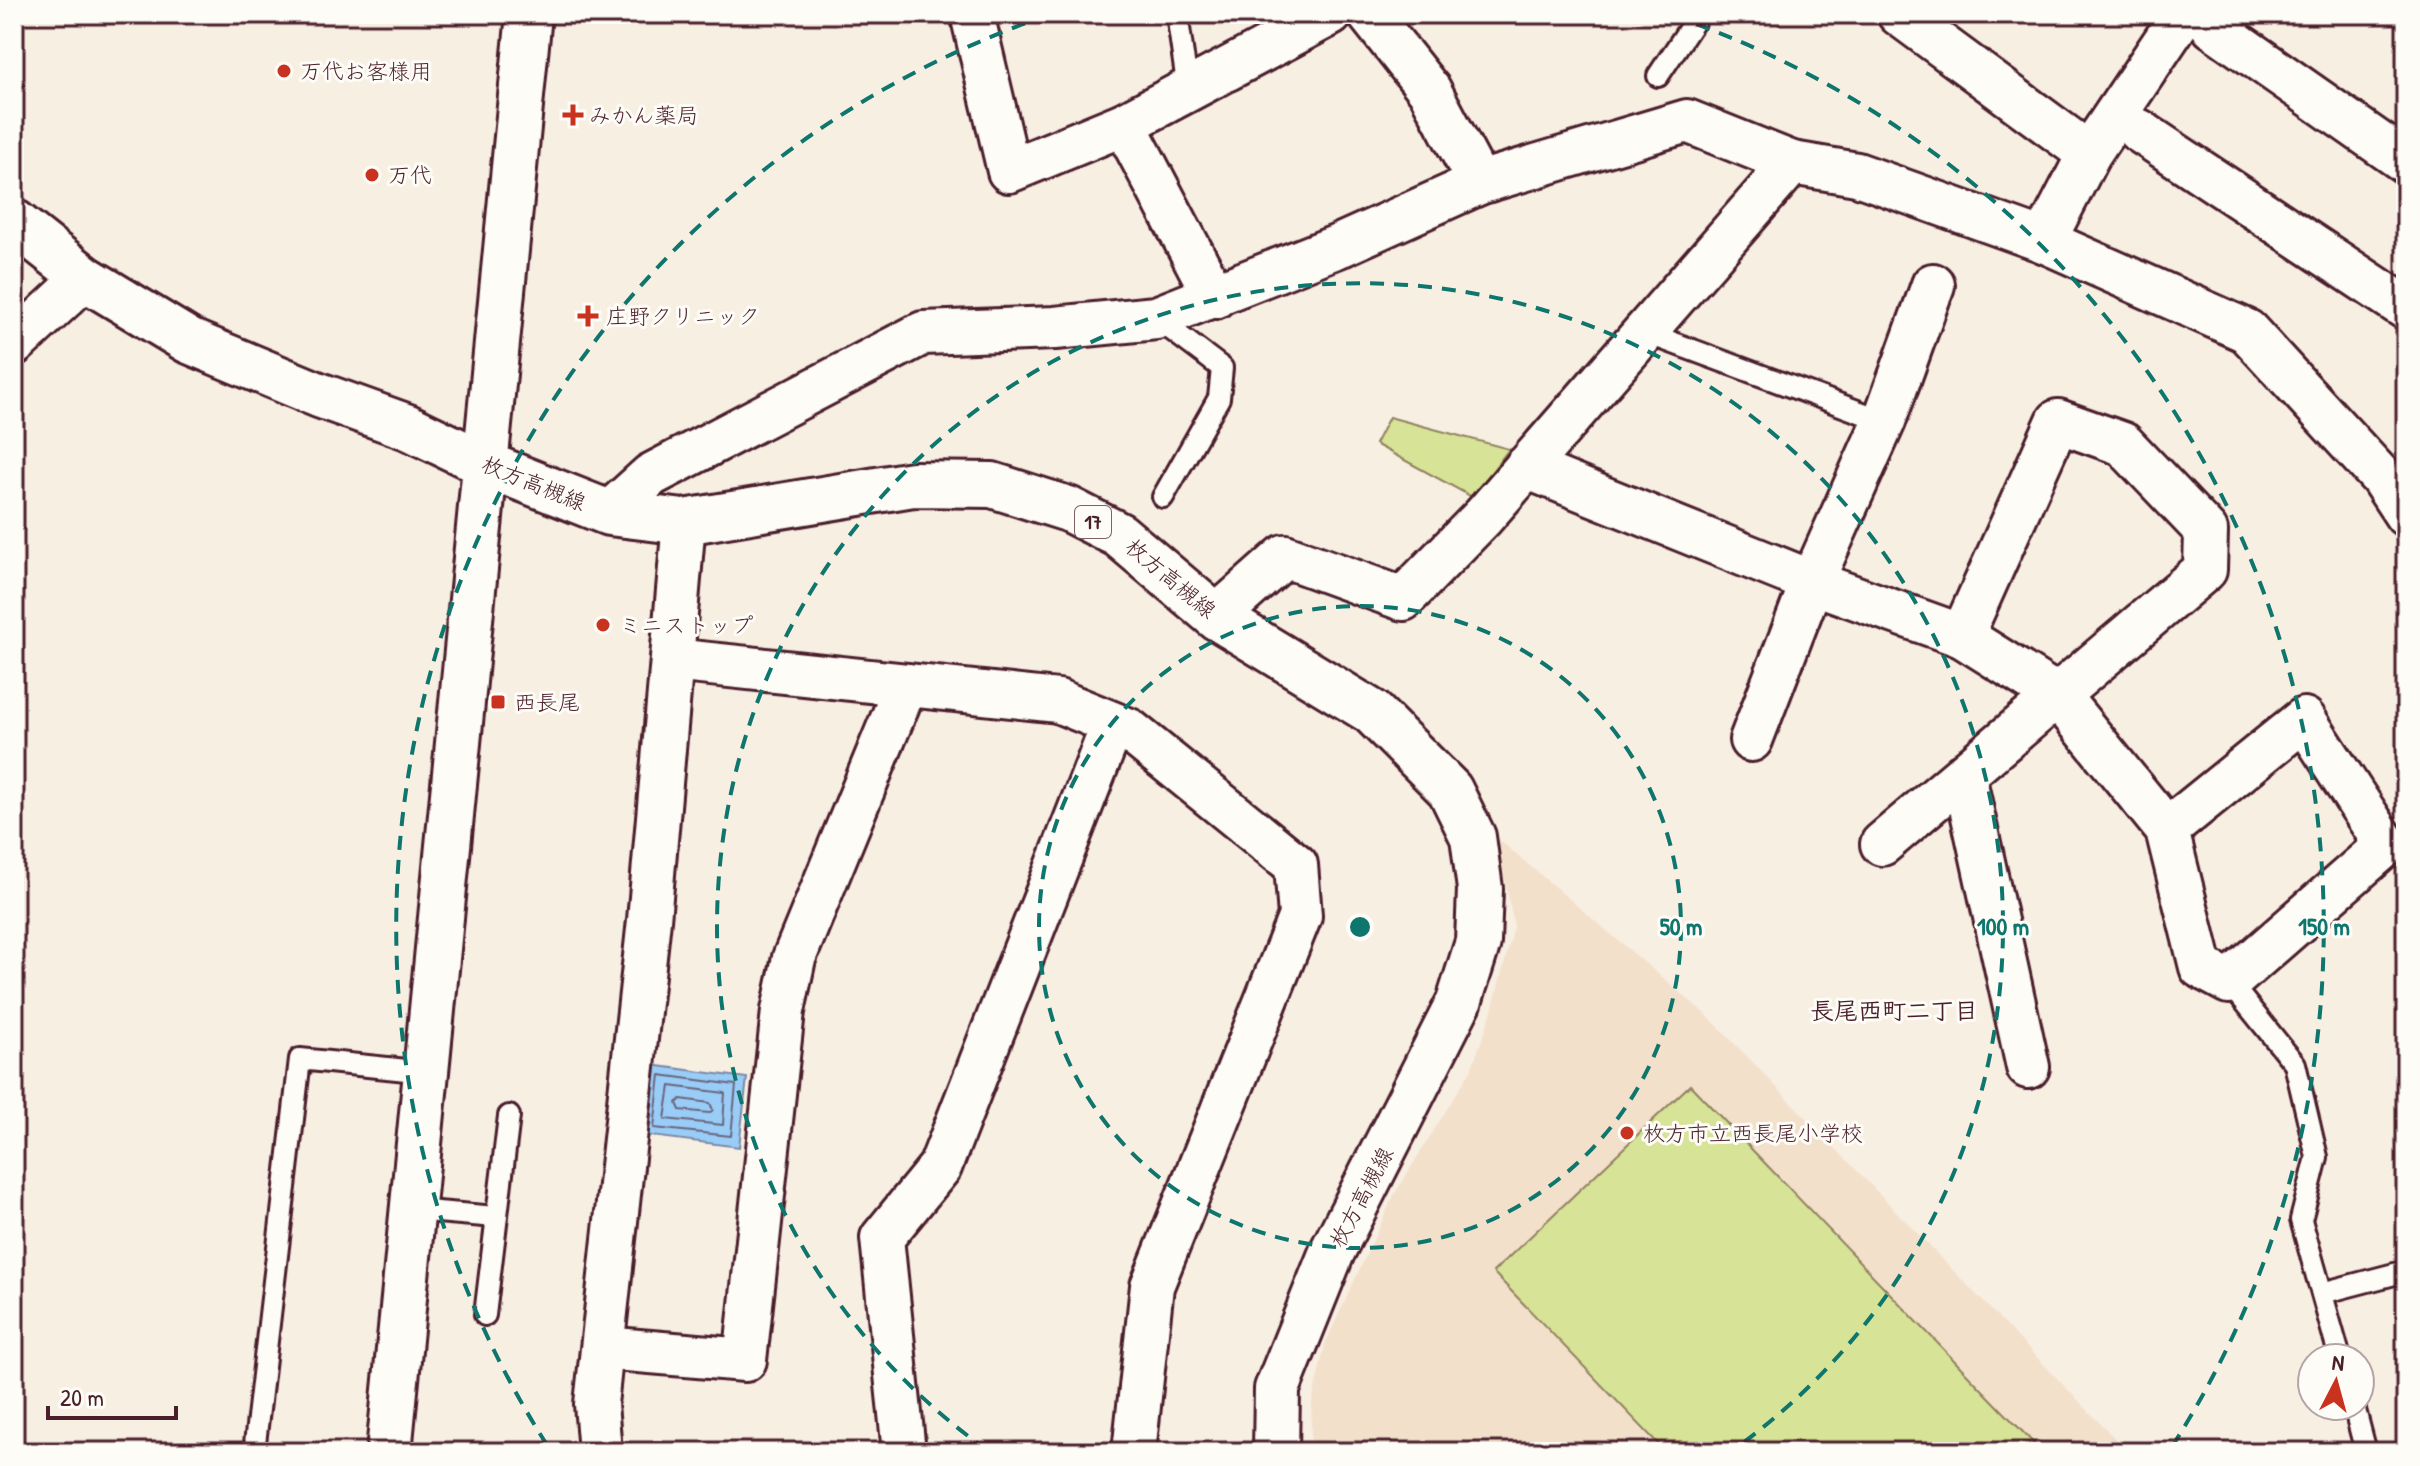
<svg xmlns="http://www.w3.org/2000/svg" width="2420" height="1466" font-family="'Patrick Hand','Klee One',sans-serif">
<rect width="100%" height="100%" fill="#f8efe3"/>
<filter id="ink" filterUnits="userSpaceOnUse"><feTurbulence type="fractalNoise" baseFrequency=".0125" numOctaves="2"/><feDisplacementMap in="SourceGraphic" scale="16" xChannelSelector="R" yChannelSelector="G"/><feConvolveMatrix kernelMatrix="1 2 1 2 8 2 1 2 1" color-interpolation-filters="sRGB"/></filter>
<g filter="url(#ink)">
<!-- built -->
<path fill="#f2e0cb" d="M 1497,838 L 1709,1017 L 2128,1452 L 1310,1452 L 1312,1403 L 1325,1344 L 1394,1195 L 1471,1070 L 1491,1014 L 1514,927 Z"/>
<!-- green -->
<g fill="#d7e396" stroke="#908160" stroke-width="2">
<path d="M 1389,417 L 1509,449 L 1472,497 L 1375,444 Z"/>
<path d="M 1690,1085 L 2042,1452 L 1666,1452 L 1493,1272 Z"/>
</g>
<!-- water -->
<path fill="#99cdf7" stroke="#7987a5" stroke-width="2" d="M 651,1065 L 747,1078 L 739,1147 L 643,1135 Z"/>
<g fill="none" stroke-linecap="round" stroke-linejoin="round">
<!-- shore -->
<g stroke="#6a657d" stroke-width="2">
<path d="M 660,1075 L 736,1085 L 731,1136 L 654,1128 Z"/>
<path d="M 670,1086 L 725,1093 L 723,1125 L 665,1119 Z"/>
<path d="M 681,1099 L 710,1103 L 713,1110 L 709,1113 L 680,1110 L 677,1103 Z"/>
</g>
<!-- service casing -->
<g stroke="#4a1f2b" stroke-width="26">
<g id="service">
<path d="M 1177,14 L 1188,90"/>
<path d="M 1658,76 L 1699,14"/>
<path d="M 1156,318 L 1222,368 L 1219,398 L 1163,497"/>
<path d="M 1644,332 L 1884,421"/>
<path d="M 2229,982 L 2295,1064 L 2317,1157 L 2301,1220 L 2340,1358"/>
<path d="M 414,1210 L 496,1217"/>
<path d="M 2322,1293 L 2406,1271"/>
<path d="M 485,1315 L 509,1116"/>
<path d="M 2354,1406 L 2366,1452"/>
<path d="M 254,1452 L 300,1059 L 426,1072"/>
</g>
</g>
<!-- minor casing -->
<g stroke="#4a1f2b" stroke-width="48">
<g id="minor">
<path d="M 972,14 L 1009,171 L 1124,124 L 1331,14"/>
<path d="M 1369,14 L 1430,91 L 1479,183"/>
<path d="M 1899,14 L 2089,154"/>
<path d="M 2213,27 L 2406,162"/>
<path d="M 1124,124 L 1215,297"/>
<path d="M 2138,130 L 2406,308"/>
<path d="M 2044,241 L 2247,331 L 2381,477 L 2406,515"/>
<path d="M 14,344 L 85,278"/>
<path d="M 1526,467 L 1812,582 L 1962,636 L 2059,697 L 2167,830 L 2201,967 L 2229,982 L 2386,845 L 2304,719 L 2167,830"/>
<path d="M 609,513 L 651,475 L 923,333 L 1055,328 L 1156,318 L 1341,245 L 1479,183 L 1687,121 L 1792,163 L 1857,174 L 2044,241 L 2089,154 L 2183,14"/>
<path d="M 1216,617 L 1285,556 L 1403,599 L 1483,517 L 1792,163"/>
<path d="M 672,660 L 1058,701 L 1129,730 L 1296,865 L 1300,916 L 1152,1286 L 1134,1452"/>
<path d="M 1751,740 L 1812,582 L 1884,421 L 1933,285"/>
<path d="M 1964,775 L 2028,1067"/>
<path d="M 1882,844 L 2205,570 L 2206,531 L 2123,444 L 2058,421 L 1962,636"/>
<path d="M 603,1348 L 745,1360 L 783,1011 L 794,958 L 906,685"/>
<path d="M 600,1452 L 596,1404 L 649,920 L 684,522"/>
<path d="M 904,1452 L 882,1238 L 940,1167 L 1113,724"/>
</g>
</g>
<!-- tertiary casing -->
<g stroke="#4a1f2b" stroke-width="50">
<path id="tertiary" d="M 389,1452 L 529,14"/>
</g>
<!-- primary casing -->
<g stroke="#4a1f2b" stroke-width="50">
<path id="primary" d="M 14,222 L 85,278 L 189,341 L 319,395 L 408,427 L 485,464 L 609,513 L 684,522 L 913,484 L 992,485 L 1068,509 L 1119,535 L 1216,617 L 1372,712 L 1450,790 L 1473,837 L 1480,889 L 1478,942 L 1459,1002 L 1332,1252 L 1277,1389 L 1276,1452"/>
</g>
<!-- service -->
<use href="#service" stroke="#fdfcf7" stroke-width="20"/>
<!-- minor -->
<use href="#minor" stroke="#fdfcf7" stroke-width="42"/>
<!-- tertiary -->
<use href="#tertiary" stroke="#fdfcf7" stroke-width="44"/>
<!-- primary -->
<use href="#primary" stroke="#fdfcf7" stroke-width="44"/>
</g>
</g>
<!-- distance rings -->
<g fill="none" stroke="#0f766e" stroke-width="4" stroke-dasharray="14 10">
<circle cx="1360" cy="927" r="321"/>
<path d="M987 1450A643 643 0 1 1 1733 1450"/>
<path d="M547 1445A964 964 0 0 1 1046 16M1674 16A964 964 0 0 1 2173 1445"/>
</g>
<!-- markers -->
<g fill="#c8321e" stroke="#fdfcf7" stroke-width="3">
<circle cx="284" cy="71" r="8"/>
<path d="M569 103h8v8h8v8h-8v8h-8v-8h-8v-8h8z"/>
<circle cx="372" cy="175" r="8"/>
<path d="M584 304h8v8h8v8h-8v8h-8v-8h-8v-8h8z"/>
<circle cx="603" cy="625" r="8"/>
<rect x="490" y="694" width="16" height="16" rx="4"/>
<circle cx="1627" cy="1133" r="8"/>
</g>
<g text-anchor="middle" stroke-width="6" stroke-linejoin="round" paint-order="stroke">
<!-- shield labels -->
<rect fill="#fdfcf7" stroke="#806168" stroke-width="2" x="1075" y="506" width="36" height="32" rx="6"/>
<g font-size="20" font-weight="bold" fill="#4a1f2b">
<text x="1093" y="529">17</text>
</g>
<!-- poi labels -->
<g font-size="22" fill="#4a1f2b" stroke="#fdfcf7" text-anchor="start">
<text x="300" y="79">万代お客様用</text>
<text x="589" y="123">みかん薬局</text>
<text x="388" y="183">万代</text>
<text x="606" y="324">庄野クリニック</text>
<text x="619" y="633">ミニストップ</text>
<text x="514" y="710">西長尾</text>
<text x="1643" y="1141">枚方市立西長尾小学校</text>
</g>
<!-- street labels -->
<g font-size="22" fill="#4a1f2b" stroke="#fdfcf7">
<text transform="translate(534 483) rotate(22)" y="8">枚方高槻線</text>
<text transform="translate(1171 578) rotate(40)" y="8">枚方高槻線</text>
<text transform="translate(1361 1197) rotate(-62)" y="8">枚方高槻線</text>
</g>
<!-- neighbourhood labels -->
<g font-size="24" font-weight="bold" fill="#4a1f2b" stroke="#fdfcf7">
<text x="1894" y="1019">長尾西町二丁目</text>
</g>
</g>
<circle cx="1360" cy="927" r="12" fill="#0f766e" stroke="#fdfcf7" stroke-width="4"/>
<g font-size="24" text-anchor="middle" font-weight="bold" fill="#0f766e" stroke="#fdfcf7" stroke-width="6" stroke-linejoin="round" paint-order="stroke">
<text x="1681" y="935">50 m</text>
<text x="2003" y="935">100 m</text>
<text x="2324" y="935">150 m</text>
</g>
<!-- margin -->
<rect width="2420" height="1466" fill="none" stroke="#fdfcf7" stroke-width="48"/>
<rect x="24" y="24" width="2372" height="1418" fill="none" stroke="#4a1f2b" stroke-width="3" filter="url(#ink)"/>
<!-- north arrow -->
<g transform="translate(2336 1382) rotate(6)"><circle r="38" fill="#fdfcf7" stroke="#b5a4a5" stroke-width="2"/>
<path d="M0-6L14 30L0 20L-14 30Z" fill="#c8321e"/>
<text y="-12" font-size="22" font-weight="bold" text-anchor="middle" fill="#4a1f2b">N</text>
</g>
<!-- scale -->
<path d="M48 1406v12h128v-12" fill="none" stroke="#4a1f2b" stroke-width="4"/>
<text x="60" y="1406" font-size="24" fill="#4a1f2b" stroke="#fdfcf7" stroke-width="6" paint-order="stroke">20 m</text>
</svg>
